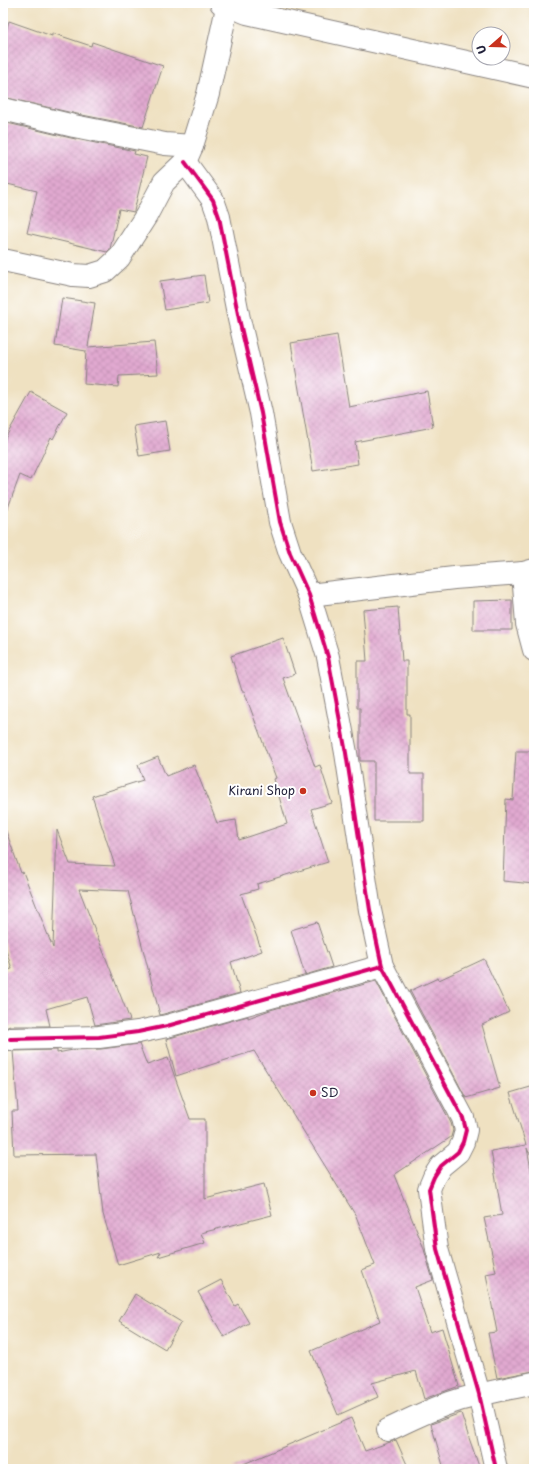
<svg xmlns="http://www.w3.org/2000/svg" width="537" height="1472" font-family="'Playpen Sans',sans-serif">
<defs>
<pattern id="building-cross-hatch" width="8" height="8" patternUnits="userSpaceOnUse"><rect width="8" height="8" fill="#e1a9d0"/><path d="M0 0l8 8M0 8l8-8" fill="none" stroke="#c191b4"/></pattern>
</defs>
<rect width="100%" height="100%" fill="#fff"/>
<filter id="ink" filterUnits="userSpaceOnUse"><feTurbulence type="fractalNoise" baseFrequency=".025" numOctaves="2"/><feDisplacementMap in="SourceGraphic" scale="8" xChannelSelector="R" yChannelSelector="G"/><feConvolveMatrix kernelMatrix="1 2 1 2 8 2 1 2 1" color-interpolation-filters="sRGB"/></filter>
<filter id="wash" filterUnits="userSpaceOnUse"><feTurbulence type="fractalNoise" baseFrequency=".012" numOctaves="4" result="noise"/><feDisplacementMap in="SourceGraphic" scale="16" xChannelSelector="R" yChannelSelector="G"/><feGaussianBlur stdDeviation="0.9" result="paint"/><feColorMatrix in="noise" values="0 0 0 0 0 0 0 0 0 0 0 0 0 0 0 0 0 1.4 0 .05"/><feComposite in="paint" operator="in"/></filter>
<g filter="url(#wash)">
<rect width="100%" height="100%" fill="#efe1c1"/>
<g id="blocks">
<!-- building -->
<g fill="url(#building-cross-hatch)">
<path d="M 9,21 L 52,36 L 52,33 L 91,46 L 92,42 L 163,66 L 143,127 L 77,114 L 3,97 L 3,42 Z"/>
<path d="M 3,122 L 71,138 L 135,151 L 134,154 L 147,157 L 134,211 L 134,212 L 119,209 L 110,249 L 107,252 L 27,233 L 37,191 L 3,183 Z"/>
<path d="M 204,275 L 208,303 L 165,310 L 160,281 Z"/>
<path d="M 62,298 L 95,303 L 88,347 L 154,342 L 158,374 L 119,376 L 118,387 L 84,384 L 86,351 L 55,346 Z"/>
<path d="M 337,335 L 349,407 L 427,391 L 433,427 L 355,442 L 358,464 L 313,471 L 291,343 Z"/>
<path d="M 31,392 L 67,412 L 53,439 L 51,437 L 31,480 L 20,475 L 5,516 L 3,515 L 3,442 Z"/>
<path d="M 165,421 L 170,451 L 139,456 L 134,426 Z"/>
<path d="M 512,600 L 512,630 L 473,630 L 473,601 Z"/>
<path d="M 398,607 L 402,661 L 407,661 L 407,714 L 410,714 L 410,774 L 424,774 L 424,821 L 374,821 L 374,761 L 360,761 L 360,708 L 357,708 L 357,661 L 367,661 L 363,610 Z"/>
<path d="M 283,638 L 295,674 L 283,678 L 315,767 L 320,765 L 332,803 L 311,809 L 328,862 L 257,884 L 258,889 L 241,894 L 262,951 L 231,962 L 240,993 L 160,1015 L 128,891 L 79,889 L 130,1020 L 95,1025 L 87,997 L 46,1009 L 50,1026 L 10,1026 L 3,1029 L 3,971 L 12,969 L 3,941 L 3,832 L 6,831 L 21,873 L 23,872 L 53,948 L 57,830 L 70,864 L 115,866 L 92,796 L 143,780 L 138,765 L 158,757 L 166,776 L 194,765 L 217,823 L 236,820 L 239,840 L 287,824 L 274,779 L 276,778 L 244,691 L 242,691 L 231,656 Z"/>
<path d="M 516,751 L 534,751 L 534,884 L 503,881 L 506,799 L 513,800 Z"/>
<path d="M 317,922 L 332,967 L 305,975 L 291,930 Z"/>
<path d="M 484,959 L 509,1012 L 482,1025 L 500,1088 L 466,1098 L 410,991 L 438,978 L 439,980 Z"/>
<path d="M 376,981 L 451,1123 L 453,1130 L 451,1137 L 394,1175 L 423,1246 L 433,1280 L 415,1287 L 430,1332 L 442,1328 L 459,1386 L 424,1399 L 416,1371 L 372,1383 L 378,1397 L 338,1415 L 311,1351 L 380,1321 L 362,1270 L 375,1265 L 356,1216 L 254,1051 L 176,1076 L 166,1039 L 248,1016 L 248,1018 L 270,1010 Z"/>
<path d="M 139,1044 L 147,1065 L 168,1058 L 190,1119 L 205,1119 L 205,1199 L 264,1184 L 272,1215 L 201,1233 L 205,1243 L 158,1257 L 161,1252 L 118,1265 L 103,1214 L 96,1154 L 14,1155 L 12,1111 L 18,1111 L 13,1051 L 57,1050 L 57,1053 L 73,1050 L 101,1049 Z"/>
<path d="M 534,1086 L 534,1153 L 529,1153 L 527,1148 L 534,1186 L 534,1371 L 497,1378 L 488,1333 L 497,1332 L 486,1274 L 496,1272 L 484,1218 L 502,1215 L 491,1151 L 526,1145 L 510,1093 Z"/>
<path d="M 221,1280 L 235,1306 L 238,1304 L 249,1323 L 224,1337 L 198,1292 Z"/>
<path d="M 135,1294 L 181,1322 L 165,1349 L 119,1321 Z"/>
<path d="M 461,1413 L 469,1438 L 480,1469 L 444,1469 L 431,1424 Z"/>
<path d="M 351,1418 L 365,1451 L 396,1440 L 409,1469 L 232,1469 Z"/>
</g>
</g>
</g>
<g filter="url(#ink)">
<use href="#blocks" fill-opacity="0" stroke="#88827e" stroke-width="1"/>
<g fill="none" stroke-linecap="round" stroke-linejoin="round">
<!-- street casing -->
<g stroke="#88827e" stroke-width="24">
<g id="street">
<path d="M 221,3 L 228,5 L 247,13 L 534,77"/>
<path d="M 3,109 L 74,126 L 165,144 L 192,146"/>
<path d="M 185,162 L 213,200 L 219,217 L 239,319 L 261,413 L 280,522 L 290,553 L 309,595 L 328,657 L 346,753 L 370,910 L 382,966 L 463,1118 L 466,1130 L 463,1142 L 458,1152 L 441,1166 L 434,1177 L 429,1189 L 437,1249 L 479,1394 L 496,1469"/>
<path d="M 3,260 L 73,275 L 89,276 L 105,271 L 119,258 L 146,216 L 164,182 L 185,162 L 192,146 L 208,94 L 228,3"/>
<path d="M 523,573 L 527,624 L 534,650"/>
<path d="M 309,595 L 454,578 L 523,573 L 534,570"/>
<path d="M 10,1039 L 99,1037 L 138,1032 L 167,1026 L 382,966"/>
<path d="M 388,1430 C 411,1419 433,1408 456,1401 C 482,1393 508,1389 534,1383"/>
</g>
</g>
<!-- street -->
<use href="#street" stroke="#fff" stroke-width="22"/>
<!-- cycleway casing -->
<g stroke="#fff" stroke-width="6">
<g id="cycleway">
<path d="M 185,162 L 213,200 L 219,217 L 239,319 L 261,413 L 280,522 L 290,553 L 309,595 L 328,657 L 346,753 L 370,910 L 382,966 L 463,1118 L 466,1130 L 463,1142 L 458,1152 L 441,1166 L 434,1177 L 429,1189 L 437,1249 L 479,1394 L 496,1469"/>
<path d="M 10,1039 L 99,1037 L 138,1032 L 167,1026 L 382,966"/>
</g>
</g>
<!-- cycleway -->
<use href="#cycleway" stroke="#d6006c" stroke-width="4"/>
</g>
</g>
<!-- markers -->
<g fill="#c8321e" stroke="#fff" stroke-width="1.5">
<circle cx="303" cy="791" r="4"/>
<circle cx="313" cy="1093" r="4"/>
</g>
<g text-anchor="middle" stroke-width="4" stroke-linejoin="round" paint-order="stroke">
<!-- poi labels -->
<g font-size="12" fill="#22223b" stroke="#fff" text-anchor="end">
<text x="295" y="795">Kirani Shop</text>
<text x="321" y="1097" text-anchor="start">SD</text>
</g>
</g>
<!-- margin -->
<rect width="537" height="1472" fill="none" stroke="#fff" stroke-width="16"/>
<!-- north arrow -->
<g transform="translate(491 46) rotate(250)"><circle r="19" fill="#ffffff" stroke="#a7a7b1"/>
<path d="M0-3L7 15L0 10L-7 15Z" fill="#c8321e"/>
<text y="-6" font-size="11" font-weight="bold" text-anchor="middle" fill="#22223b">U</text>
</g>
</svg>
